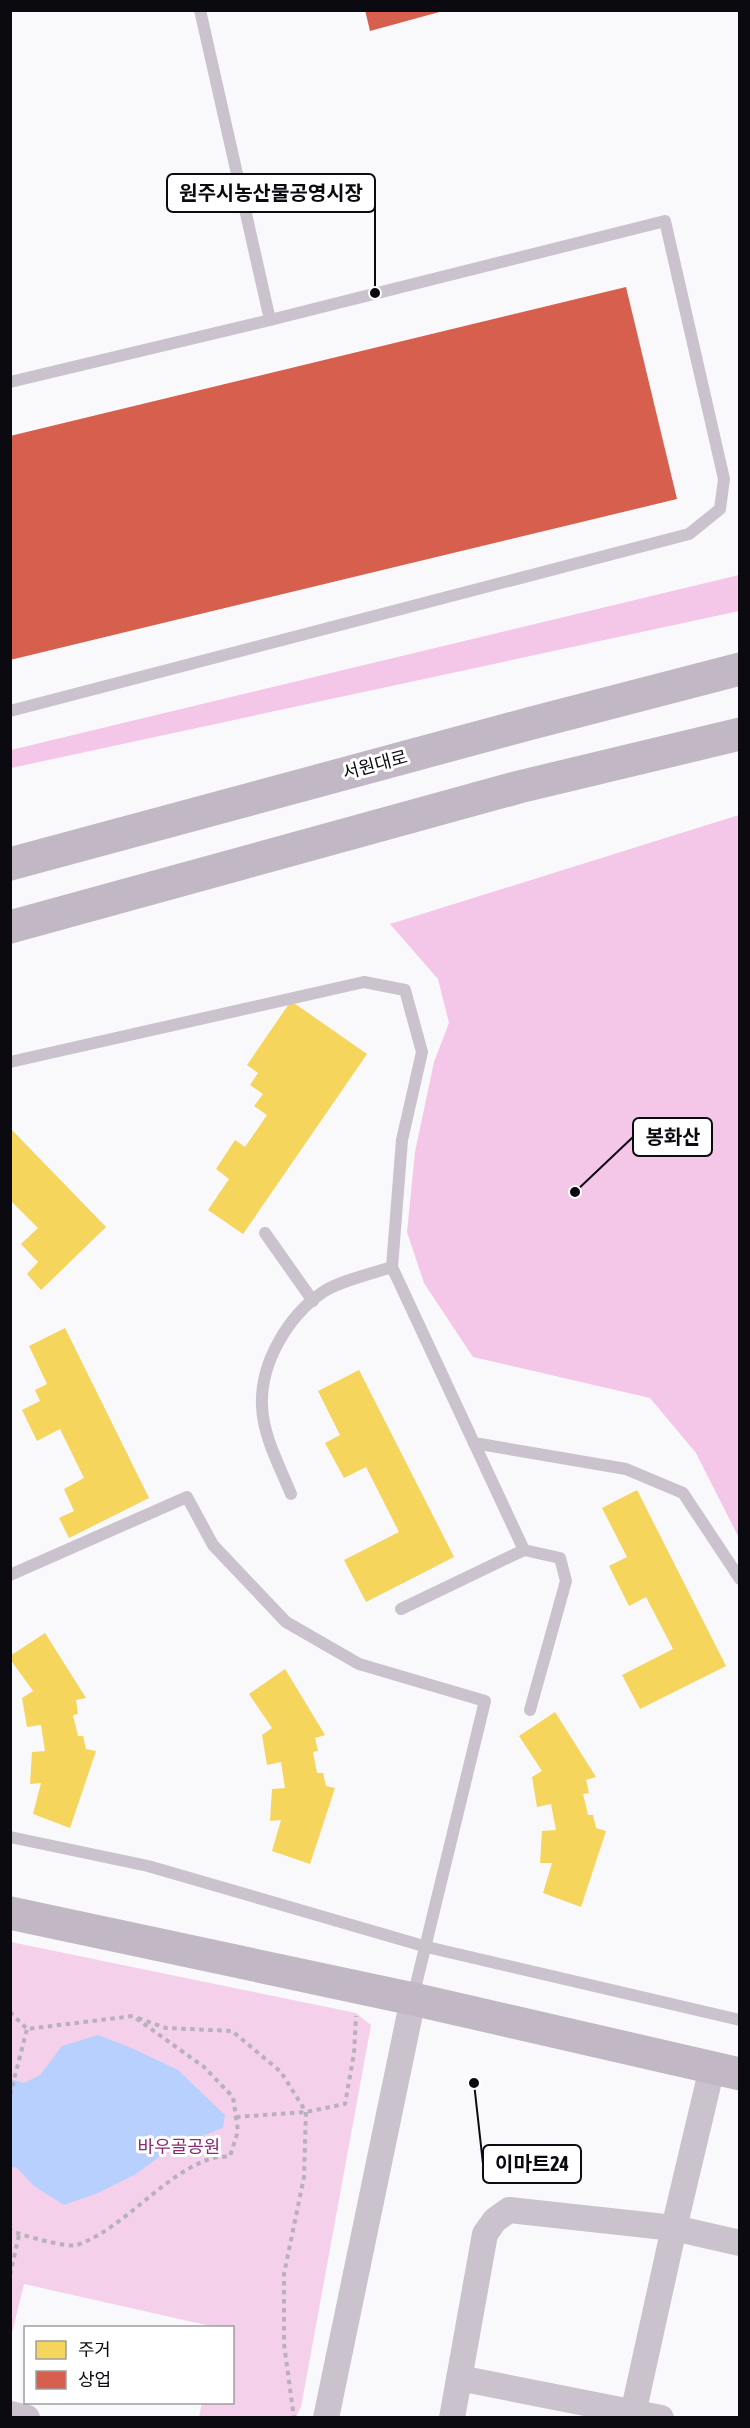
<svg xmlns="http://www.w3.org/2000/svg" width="750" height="2428" font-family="'Asap Condensed','Noto Sans KR',sans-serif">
<rect width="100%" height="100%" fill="#f9f8fb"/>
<!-- green -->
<path fill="#f5d0ea" d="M 11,1942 L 356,2013 L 371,2025 L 301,2407 L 296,2417 L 199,2417 L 202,2403 L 232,2402 L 232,2328 L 215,2327 L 24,2284 L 11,2337 Z"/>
<!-- forest -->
<g fill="#f4c6e7">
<path d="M 739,575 L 739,611 L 11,768 L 11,750 Z"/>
<path d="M 739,815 L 740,815 L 739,1538 L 696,1453 L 650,1398 L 473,1357 L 424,1283 L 407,1232 L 415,1152 L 434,1062 L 449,1023 L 438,979 L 390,924 Z"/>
</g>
<!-- water -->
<path fill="#b8d0fd" d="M 98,2035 L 134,2049 L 178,2070 L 225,2115 L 223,2128 L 171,2148 L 136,2174 L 98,2193 L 64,2205 L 34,2186 L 16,2167 L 11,2168 L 11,2079 L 24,2083 L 40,2075 L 62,2046 Z"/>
<!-- homes -->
<g fill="#f6d55c">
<path d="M 291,1001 L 367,1054 L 243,1234 L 208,1210 L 229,1179 L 216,1169 L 235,1140 L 245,1147 L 267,1115 L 254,1106 L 263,1094 L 250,1085 L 258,1073 L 247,1065 Z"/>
<path d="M 10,1128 L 106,1227 L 41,1290 L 27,1274 L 38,1262 L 21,1244 L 38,1228 L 10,1200 Z"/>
<path d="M 65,1328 L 149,1498 L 69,1538 L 59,1518 L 74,1511 L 64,1489 L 84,1478 L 60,1429 L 37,1441 L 22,1410 L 40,1401 L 35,1390 L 47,1384 L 29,1346 Z"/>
<path d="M 359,1370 L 454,1557 L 366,1602 L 344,1560 L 399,1532 L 366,1467 L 344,1478 L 325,1443 L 340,1435 L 318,1391 Z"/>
<path d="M 637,1490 L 726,1666 L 640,1709 L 622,1675 L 673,1649 L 646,1597 L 629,1606 L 609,1566 L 627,1557 L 602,1508 Z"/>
<path d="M 45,1633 L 86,1698 L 76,1700 L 78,1714 L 73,1715 L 78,1736 L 83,1736 L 86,1749 L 96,1751 L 70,1828 L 33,1814 L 41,1783 L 30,1784 L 32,1752 L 45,1751 L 41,1725 L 27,1727 L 22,1698 L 33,1691 L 10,1659 L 10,1656 Z"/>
<path d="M 285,1669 L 325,1735 L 315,1738 L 318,1751 L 313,1752 L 317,1773 L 323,1773 L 326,1786 L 335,1788 L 310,1864 L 272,1851 L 281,1820 L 270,1821 L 272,1789 L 285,1788 L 281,1762 L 267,1765 L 262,1735 L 272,1728 L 249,1694 Z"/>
<path d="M 555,1712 L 596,1777 L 586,1780 L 589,1793 L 583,1794 L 588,1815 L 593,1815 L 596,1828 L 606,1831 L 581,1907 L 543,1893 L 552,1863 L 540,1863 L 542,1831 L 556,1830 L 551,1804 L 537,1807 L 532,1777 L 542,1771 L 519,1736 Z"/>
</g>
<!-- shops -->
<g fill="#d6604d">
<path d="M 365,10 L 443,10 L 443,11 L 370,31 Z"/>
<path d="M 626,287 L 677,499 L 10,660 L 10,436 Z"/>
</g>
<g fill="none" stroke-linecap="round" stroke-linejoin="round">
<!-- path -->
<g stroke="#b7b1b9" stroke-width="4" stroke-dasharray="4.5 4.5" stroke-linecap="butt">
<path d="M 10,2012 L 27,2029 L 133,2016 L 204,2067 L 233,2097 L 238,2131 L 230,2156 C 223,2157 214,2157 207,2160 C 161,2177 123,2229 77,2245 C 68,2248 19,2235 10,2230"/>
<path d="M 138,2018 L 166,2028 L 232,2031 L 281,2072 L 306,2112 L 304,2177 L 284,2274 L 284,2344 L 294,2418"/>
<path d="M 10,2095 L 27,2029"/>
<path d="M 236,2117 L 306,2112 L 345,2104 L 354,2053 L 356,2016"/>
<path d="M 10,2275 L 19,2235"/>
</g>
<!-- lane -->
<g stroke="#cac2cd" stroke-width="12">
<path d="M 200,10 L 270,320"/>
<path d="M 10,382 L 270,320 L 665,221 L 724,479 L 720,509 L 689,534 L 10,711"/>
<path d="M 10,1062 L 364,982 L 405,990 L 422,1052 L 402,1140 L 392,1267 L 474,1443 L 626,1469 L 683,1493 L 740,1579"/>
<path d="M 265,1233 L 313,1301"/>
<path d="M 291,1494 C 280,1467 263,1436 262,1406 C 260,1363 288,1316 323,1292 C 337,1282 373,1273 392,1267"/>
<path d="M 524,1550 L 560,1558 L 566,1581 L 530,1710"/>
<path d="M 10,1575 L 187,1497 L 213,1545 L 286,1622 L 359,1664 L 485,1701 L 413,1997"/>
<path d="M 401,1609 L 524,1550 L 474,1443"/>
<path d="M 10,1837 L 148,1866 L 427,1947 L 740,2020"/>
</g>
<!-- street -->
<g stroke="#cac2cd" stroke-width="26">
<path d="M 459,2378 L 661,2418"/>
<path d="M 10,2414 L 27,2418"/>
<path d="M 326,2418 L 413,1999"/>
<path d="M 452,2418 L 485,2234 L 495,2220 L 509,2210 L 674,2228 L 740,2243"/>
<path d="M 632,2418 L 674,2228 L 712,2068"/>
</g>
<!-- secondary -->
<g stroke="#c2b8c5" stroke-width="33">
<path d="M 10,864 L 532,723 L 740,669"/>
<path d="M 10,927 L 519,787 L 740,734"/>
<path d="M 10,1913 L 413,1999 L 740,2074"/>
</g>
</g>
<g text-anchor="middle" stroke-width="6" stroke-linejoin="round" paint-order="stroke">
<!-- street labels -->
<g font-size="18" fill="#0c0a11" stroke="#fff">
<text transform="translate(375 765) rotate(-15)" y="6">서원대로</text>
</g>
<!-- park labels -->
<g font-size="18" fill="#892b74" stroke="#fff">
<text x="179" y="2153">바우골공원</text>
</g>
</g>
<!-- callouts -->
<path fill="none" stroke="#0c0a11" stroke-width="2" d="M375 293L375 193M575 1192L633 1137M474 2083L483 2164"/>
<g fill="#0c0a11" stroke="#fff" stroke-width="2">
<circle cx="375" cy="293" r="6"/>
<circle cx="575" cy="1192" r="6"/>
<circle cx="474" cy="2083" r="6"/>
</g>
<g fill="#fff" stroke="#0c0a11" stroke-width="2">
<rect x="167" y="174" width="208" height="38" rx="6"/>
<rect x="633" y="1118" width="79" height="38" rx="6"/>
<rect x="483" y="2145" width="98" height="38" rx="6"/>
</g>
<g font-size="20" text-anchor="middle" font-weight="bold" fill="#0c0a11">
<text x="271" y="200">원주시농산물공영시장</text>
<text x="673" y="1144">봉화산</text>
<text x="532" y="2171">이마트24</text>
</g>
<!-- border -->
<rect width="750" height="2428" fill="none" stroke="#0c0a11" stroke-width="24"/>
<!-- legend -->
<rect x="24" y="2326" width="210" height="78" fill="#ffffff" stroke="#9e9da0" stroke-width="1.5"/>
<rect x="36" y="2341" width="30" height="18" fill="#f6d55c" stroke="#9e9da0" stroke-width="1.5"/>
<text x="78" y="2356" font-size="18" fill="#0c0a11">주거</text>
<rect x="36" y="2371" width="30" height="18" fill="#d6604d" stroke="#9e9da0" stroke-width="1.5"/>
<text x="78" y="2386" font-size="18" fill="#0c0a11">상업</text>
</svg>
